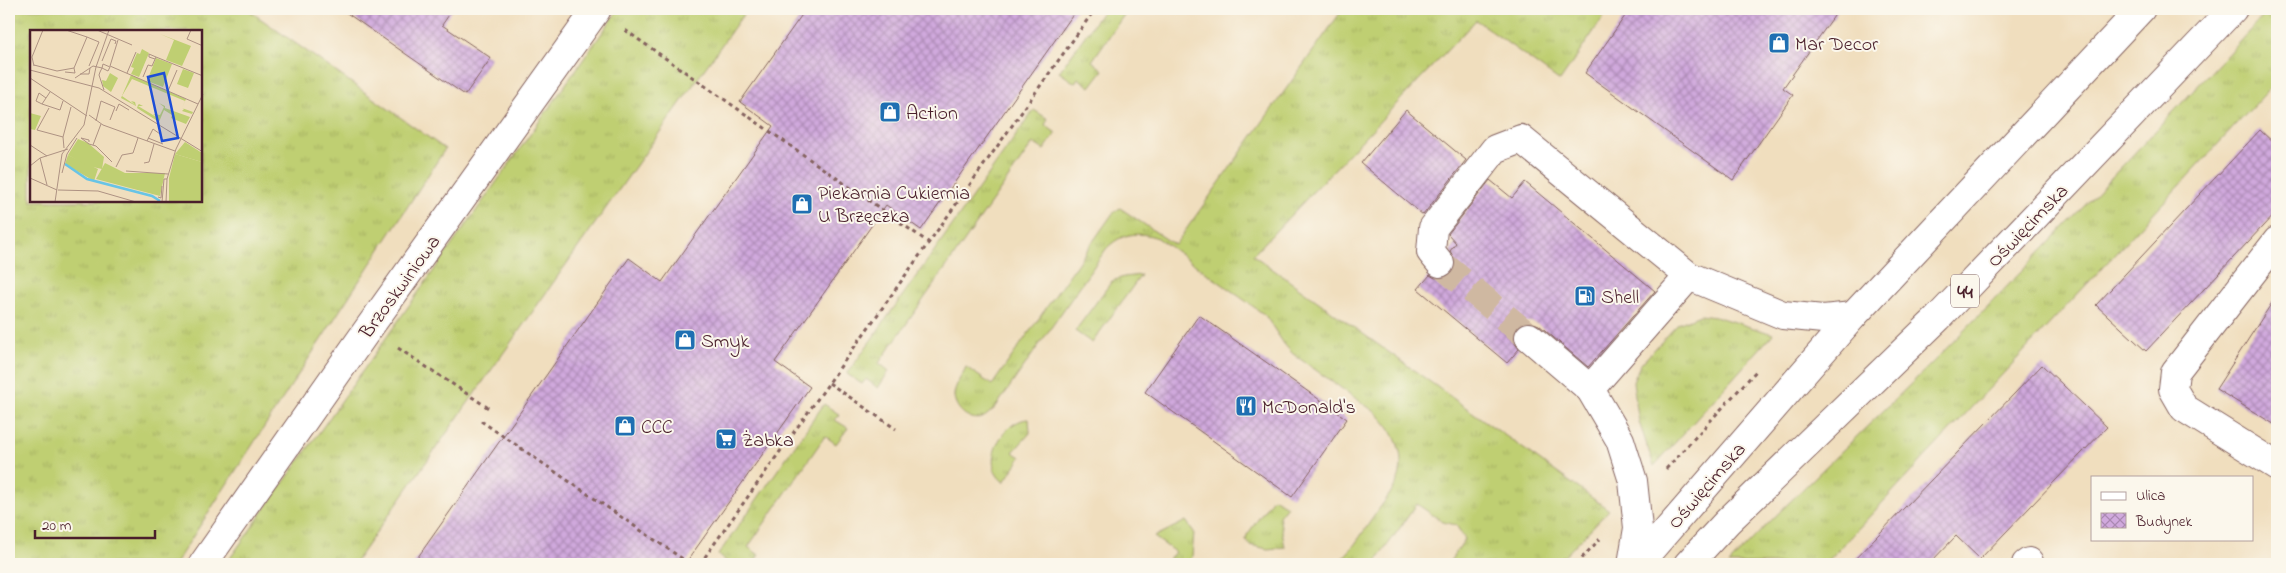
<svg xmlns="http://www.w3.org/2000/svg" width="2286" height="573" font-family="'Indie Flower',sans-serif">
<defs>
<pattern id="grass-tufts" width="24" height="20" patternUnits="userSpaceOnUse" patternTransform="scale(1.25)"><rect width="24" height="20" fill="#bfcf72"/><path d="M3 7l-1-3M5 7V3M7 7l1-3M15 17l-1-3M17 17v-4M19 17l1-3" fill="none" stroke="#a6b163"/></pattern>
<pattern id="building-cross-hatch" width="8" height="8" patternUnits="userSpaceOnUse" patternTransform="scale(1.25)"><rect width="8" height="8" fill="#d0a9dd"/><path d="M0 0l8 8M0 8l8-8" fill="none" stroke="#ab89b3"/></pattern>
</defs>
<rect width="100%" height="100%" fill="#fbf7ec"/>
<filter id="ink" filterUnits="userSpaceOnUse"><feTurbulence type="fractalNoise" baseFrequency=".02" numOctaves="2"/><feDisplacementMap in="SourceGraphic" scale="10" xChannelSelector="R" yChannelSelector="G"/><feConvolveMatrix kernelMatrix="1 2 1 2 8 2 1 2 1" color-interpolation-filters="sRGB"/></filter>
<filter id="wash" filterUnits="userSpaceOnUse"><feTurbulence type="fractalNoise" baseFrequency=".0096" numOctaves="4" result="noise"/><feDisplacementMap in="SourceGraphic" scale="20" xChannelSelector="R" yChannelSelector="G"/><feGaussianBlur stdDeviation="1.12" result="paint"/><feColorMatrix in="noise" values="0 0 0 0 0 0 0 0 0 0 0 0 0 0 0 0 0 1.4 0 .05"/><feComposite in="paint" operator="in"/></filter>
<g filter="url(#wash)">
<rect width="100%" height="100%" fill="#f0debe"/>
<!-- grass -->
<g fill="url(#grass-tufts)" stroke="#84774e" fill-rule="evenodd">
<path d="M 9,9 L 247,9 L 445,149 L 175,564 L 9,563 ZM 31,31 L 201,31 L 201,201 L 31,201 Z"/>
<path d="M 619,9 L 747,9 L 354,564 L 226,564 Z"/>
<path d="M 1104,9 L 1128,9 L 1092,61 L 1103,70 L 1090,87 L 1078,78 L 1075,83 L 1059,72 Z"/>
<path d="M 1343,9 L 1609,9 L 1560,81 L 1476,20 L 1253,255 L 1609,510 L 1557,564 L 1448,564 L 1465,539 L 1456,525 L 1443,522 L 1417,504 L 1374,564 L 1335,564 C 1351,553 1361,535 1372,519 C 1379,508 1389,497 1396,484 C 1409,459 1395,429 1375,412 L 1293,354 L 1284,344 L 1265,315 L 1158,238 C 1138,231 1121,233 1106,249 L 995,408 C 991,411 987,416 982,418 C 969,422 955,409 954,396 C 954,386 962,376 966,367 L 992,385 L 1113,213 L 1120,208 L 1175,245 Z"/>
<path d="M 2270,9 L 2277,9 L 2277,81 L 1825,564 L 1729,564 C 1796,493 1868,427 1937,358 C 2050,244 2160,126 2270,9 Z"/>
<path d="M 1034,110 L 1048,119 L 1045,125 L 1056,133 L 1044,150 L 1033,143 L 879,363 L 889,371 L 878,388 L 866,379 L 862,384 L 847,374 Z"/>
<path d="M 1141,275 L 1092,343 L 1075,331 L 1112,281 L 1124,277 Z"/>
<path d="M 1700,315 L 1721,318 L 1773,334 L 1654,466 L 1639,422 L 1633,382 L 1640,365 L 1678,324 Z"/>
<path d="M 824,404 L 840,415 L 835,420 L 848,428 L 836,444 L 825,436 L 748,547 L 759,555 L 753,564 L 741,564 L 736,561 L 733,564 L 730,564 L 718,555 Z"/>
<path d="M 1029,419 L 1030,433 L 1013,452 L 1021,457 L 1004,482 C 978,464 1004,419 1029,419 Z"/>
<path d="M 1273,498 L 1287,506 L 1279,516 L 1285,547 L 1268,549 L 1249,545 L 1246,540 L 1247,535 Z"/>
<path d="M 1186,521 L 1194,532 L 1192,557 L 1188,564 L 1165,564 L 1175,552 L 1154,537 Z"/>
</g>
<g id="blocks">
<!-- building -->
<g fill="url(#building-cross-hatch)">
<path d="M 341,9 L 453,9 L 442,25 L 491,58 L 465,95 Z"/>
<path d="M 806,9 L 1077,9 L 921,230 L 886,205 L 841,269 L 775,362 L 810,387 L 685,564 L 413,564 L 629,258 L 662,282 L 773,126 L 740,102 Z"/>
<path d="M 1630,9 L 1839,9 L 1783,88 L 1793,95 L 1733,180 L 1585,73 Z"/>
<path d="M 1406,110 L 1466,160 L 1423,215 L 1361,163 Z"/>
<path d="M 2260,130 L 2277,146 L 2277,211 L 2146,351 L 2096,305 Z"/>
<path d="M 1490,180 L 1512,198 L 1525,182 L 1655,291 L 1588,367 L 1539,325 L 1531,322 L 1523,322 L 1517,327 L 1514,335 L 1514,342 L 1519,349 L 1507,363 L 1418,289 L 1430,275 L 1435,278 L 1443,278 L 1450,275 L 1454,269 L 1455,260 L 1450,251 L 1456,243 L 1448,234 Z"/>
<path d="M 2277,295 L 2277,426 L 2216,389 Z"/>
<path d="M 1199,315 L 1347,419 L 1292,497 L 1145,392 Z"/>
<path d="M 2042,365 L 2107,427 L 1980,559 L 1956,536 L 1929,564 L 1850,564 Z"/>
</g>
</g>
</g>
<g filter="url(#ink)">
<use href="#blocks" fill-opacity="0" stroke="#84625e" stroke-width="1"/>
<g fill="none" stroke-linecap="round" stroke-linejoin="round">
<!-- minor-tunnel -->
<path stroke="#cfb8a1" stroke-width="28" stroke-dasharray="28 14" stroke-linecap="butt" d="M 1440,263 L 1529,337"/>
<!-- minor casing -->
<g stroke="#84625e" stroke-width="30">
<g id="minor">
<path d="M 2277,241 L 2175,372 L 2173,389 L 2184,408 L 2277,466"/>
<path d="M 1440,263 L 1431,252 L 1433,228 L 1495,149 L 1521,139 L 1689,276"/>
<path d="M 1529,337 L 1590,389"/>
<path d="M 203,564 L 368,329 L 597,9"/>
<path d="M 1632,564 L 1638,528 L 1633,481 L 1620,440 L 1590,389 L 1689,276 L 1783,315 L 1823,319 L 1853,316"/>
<path d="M 2026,564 L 2029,562"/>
</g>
</g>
<!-- major casing -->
<g stroke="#84625e" stroke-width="30">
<g id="major">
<path d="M 1638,564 L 1853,316 L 2141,9"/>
<path d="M 1688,564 L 1727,522 L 1938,318 L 2233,9"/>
</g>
</g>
<!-- path -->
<g stroke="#84625e" stroke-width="3" stroke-dasharray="4 4" stroke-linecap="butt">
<path d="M 625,30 L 928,242"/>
<path d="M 398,348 L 490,409"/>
<path d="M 829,383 L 896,429"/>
<path d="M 481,421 L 690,564"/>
<path d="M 1666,469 L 1758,369"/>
<path d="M 700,564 L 1095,9"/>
<path d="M 1576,564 L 1600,539"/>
</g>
<!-- minor -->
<use href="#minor" stroke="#fff" stroke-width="28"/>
<!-- major -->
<use href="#major" stroke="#fff" stroke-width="28"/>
</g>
</g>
<!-- icons -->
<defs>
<g id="shop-square" transform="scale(1.125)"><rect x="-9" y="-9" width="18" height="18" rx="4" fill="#1f6fb2" stroke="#fbf7ec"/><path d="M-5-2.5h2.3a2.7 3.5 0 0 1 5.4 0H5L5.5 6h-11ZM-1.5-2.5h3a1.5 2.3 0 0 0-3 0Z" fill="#fff"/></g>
<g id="fuel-square" transform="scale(1.125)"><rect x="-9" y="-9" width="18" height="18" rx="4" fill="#1f6fb2" stroke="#fbf7ec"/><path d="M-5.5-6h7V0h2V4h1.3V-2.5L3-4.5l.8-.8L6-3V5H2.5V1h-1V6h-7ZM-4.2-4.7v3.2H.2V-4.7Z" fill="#fff"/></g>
<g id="restaurant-square" transform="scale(1.125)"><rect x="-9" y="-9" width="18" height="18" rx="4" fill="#1f6fb2" stroke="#fbf7ec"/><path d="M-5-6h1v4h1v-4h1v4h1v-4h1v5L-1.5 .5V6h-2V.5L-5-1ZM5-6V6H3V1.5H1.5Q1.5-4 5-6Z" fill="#fff"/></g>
<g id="supermarket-square" transform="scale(1.125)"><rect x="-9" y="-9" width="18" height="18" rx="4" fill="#1f6fb2" stroke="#fbf7ec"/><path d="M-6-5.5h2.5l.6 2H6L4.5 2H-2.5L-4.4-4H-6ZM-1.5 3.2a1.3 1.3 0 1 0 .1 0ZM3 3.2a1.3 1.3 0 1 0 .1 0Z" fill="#fff"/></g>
</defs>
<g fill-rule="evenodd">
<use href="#shop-square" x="1779" y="43"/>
<use href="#shop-square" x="890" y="112"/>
<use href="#shop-square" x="802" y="204"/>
<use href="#fuel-square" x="1585" y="296"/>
<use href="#shop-square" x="685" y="340"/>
<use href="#restaurant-square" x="1246" y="406"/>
<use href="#shop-square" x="625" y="426"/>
<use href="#supermarket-square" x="726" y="439"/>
</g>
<g text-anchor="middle" stroke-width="4" stroke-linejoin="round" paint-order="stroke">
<!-- shield labels -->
<rect fill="#fbf7ec" stroke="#7f6065" stroke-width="1" x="1951" y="274.5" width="28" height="33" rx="4"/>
<g font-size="19" font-weight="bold" fill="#4a1f2b">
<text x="1965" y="298">44</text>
</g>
<!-- poi labels -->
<g font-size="20" fill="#4a1f2b" stroke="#fbf7ec" text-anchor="start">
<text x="1795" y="50">Mar Decor</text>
<text x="906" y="119">Action</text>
<text x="818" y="199">Piekarnia Cukiernia<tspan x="818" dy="23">U Brzęczka</tspan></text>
<text x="1601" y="303">Shell</text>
<text x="701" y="347">Smyk</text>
<text x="1262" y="413">McDonald's</text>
<text x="641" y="433">CCC</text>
<text x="742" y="446">Żabka</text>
</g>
<!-- street labels -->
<g font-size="20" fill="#4a1f2b" stroke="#fbf7ec">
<text transform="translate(2027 225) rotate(-46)" y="7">Oświęcimska</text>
<text transform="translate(399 286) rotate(-54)" y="7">Brzoskwiniowa</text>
<text transform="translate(1706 485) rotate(-49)" y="7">Oświęcimska</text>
</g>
</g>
<!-- overview -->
<g transform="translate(30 30)">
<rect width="172" height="172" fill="#f0debe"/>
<path d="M 130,4 L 161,16 L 152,36 L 136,30 L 144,10 ZM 112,19 L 119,23 L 109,47 L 101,44 L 104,38 L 101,37 L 107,23 L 110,24 ZM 126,28 L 142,34 L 133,57 L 117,51 ZM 153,39 L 164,43 L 158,58 L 147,54 ZM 80,43 L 88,48 L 81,62 L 73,56 L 72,50 L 76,51 ZM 101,45 L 156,69 L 152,78 L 163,82 L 162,84 L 152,81 L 154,79 L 152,78 L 155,71 L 102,49 L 92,66 L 105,75 L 101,71 L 105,72 L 106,76 L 91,68 ZM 129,73 L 135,76 L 135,78 L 160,87 L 156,94 L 141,88 L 142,85 L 134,80 L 129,92 L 107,78 L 108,75 L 109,74 L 113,76 L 108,76 L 128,88 L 123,84 L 130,85 L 134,77 ZM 0,83 L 11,86 L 5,100 L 0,99 ZM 155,112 L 172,123 L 172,132 L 145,124 ZM 38,125 L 68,139 L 64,151 L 35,134 Z" fill="#bfcf72"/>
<path d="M 48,109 L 58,113 L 74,127 L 72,139 L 58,136 L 38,125 Z" fill="#bfcf72"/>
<path d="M 145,124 L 172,132 L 172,172 L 139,172 L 139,148 ZM 75,133 L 95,143 L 135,143 L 130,166 L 66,149 Z" fill="#bfcf72"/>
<path fill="none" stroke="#68c4e6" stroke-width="2.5" d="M 35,134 L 57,149 L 122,166 L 130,171"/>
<path fill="none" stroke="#ae9283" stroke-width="1" d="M 67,0 L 102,15M 161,0 L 157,9 L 173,16M 57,7 L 69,12 L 59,36M 88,10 L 80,36 L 168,74M 126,27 L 173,46M 72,31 L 81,9 L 86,11 L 85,14M 4,35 L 27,41 L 44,38 L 57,7 L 36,0M 4,36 L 2,27 L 13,0M 0,40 L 69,58 L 173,122M 35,42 L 45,43 L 44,38M 97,43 L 106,22M 50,44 L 59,44 L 60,38M 113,47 L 118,35 L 122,36 L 126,27 L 119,24 L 119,27 L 125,29M 0,48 L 57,86M 45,48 L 63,36 L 72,38 L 78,41 L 80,37 L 73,34 L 72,38 L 70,42 L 69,45 L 74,60M 138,61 L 147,40M 16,68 L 9,63 L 6,71 L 12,74 L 20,62M 12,74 L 30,80 L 33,71M 19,78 L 7,100 L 33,107M 86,81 L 89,74 L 99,80M 59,85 L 73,95 L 145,121M 66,91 L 71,71 L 85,77 L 80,90M 118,108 L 133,114M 117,111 L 123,99 L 130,104M 59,112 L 59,110 L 51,108 L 59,114 L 66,116 L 82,132M 0,115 L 17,126M 63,115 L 71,94M 34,118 L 33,107 L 41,77M 10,128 L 17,155M 114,133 L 119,132 L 124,114M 0,136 L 10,128 L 38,119M 86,137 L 92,125 L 103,123 L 108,108M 96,141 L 138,144M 32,143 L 37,124 L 47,108M 0,148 L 27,160M 28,160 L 68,161 L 106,172M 128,167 L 131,168 L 132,156M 25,172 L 32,124 L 54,95 L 66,37 L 79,0M 132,172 L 134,149 L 137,149M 136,172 L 137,149 L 146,119 L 173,64"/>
<path fill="#1d4ed8" fill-opacity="0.15" stroke="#1d4ed8" stroke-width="2.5" d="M 134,43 L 148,108 L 132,111 L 118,47 Z"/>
<rect width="172" height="172" fill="none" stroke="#4a1f2b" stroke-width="2.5"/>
</g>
<!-- margin -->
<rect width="2286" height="573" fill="none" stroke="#fbf7ec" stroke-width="30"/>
<!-- legend -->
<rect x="2091" y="476" width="162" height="65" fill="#fbf7ec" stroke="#b4a19f"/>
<rect x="2101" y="492" width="25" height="8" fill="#ffffff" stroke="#b4a19f"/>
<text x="2136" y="500" font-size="15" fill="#4a1f2b">Ulica</text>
<rect x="2101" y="513" width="25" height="15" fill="url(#building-cross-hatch)" stroke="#b4a19f"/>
<text x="2136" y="526" font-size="15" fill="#4a1f2b">Budynek</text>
<!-- scale -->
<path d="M35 530v8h120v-8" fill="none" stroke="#4a1f2b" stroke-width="2.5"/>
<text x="42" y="530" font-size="15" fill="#4a1f2b" stroke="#fbf7ec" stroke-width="4" paint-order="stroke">20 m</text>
</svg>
